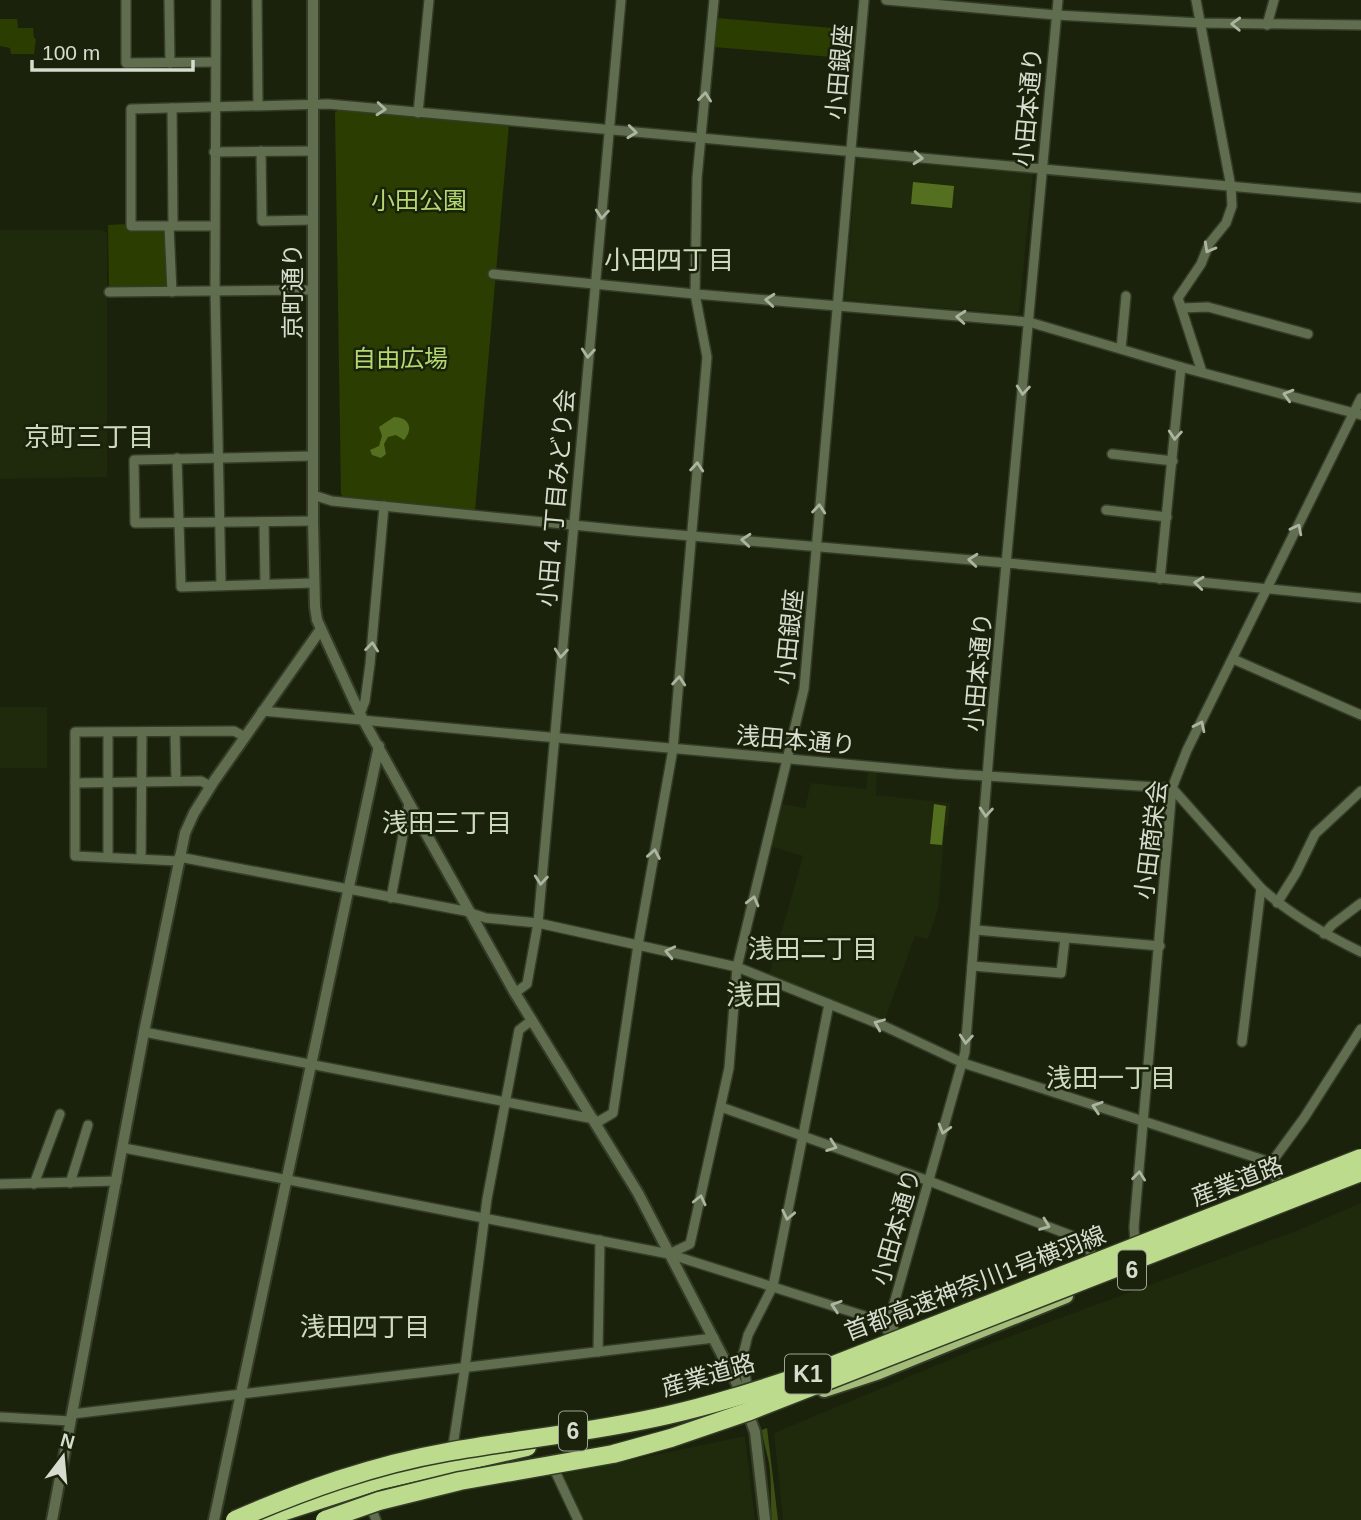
<svg xmlns="http://www.w3.org/2000/svg" width="1361" height="1520" viewBox="0 0 1361 1520" font-family="Arial,'Noto Sans JP',sans-serif">
	<style>
		.built { fill: #1f290c }
		.green { fill: #2b3d00 }
		.forest { fill: #3d5014 }
		.water { fill: #556f20 }
		.lines { fill: none; stroke-linecap: round; stroke-linejoin: round }
		.minor-casing { stroke: #343c27; stroke-width: 12 }
		.tertiary-casing { stroke: #343c27; stroke-width: 14 }
		.primary-casing { stroke: #343c27; stroke-width: 18 }
		.motorway-casing { stroke: #343c27; stroke-width: 21 }
		.minor { stroke: #606d4e; stroke-width: 9 }
		.tertiary { stroke: #606d4e; stroke-width: 10 }
		.primary { stroke: #a3bc7a; stroke-width: 14 }
		.motorway { stroke: #bddb8c; stroke-width: 18 }
		.motorway-bridge-casing { stroke: #343c27; stroke-width: 21; stroke-linecap: butt }
		.motorway-bridge { stroke: #bddb8c; stroke-width: 18 }
		.oneway { stroke: #adb5a1 }
		.labels { text-anchor: middle; dominant-baseline: central; stroke-width: 5; stroke-linejoin: round; paint-order: stroke }
		.shield { fill: #1a220c; stroke: #9ea494; stroke-width: 2 }
		.shield-label { font-size: 23px; font-weight: bold; fill: #d6dcce }
		.street-label { font-size: 24px; fill: #d6dcce; stroke: #1a220c }
		.park-label { font-size: 24px; fill: #b3d970; stroke: #1a220c }
		.neighbourhood-label { font-size: 26px; fill: #cedabd; stroke: #1a220c }
		.quarter-label { font-size: 28px; fill: #cedabd; stroke: #1a220c }
	</style>
	<rect width="100%" height="100%" fill="#1a220c"/>
	<!-- built -->
	<g class="built">
		<path d="M857,158L1033,174L1019,312L1016,314L845,300Z"/>
		<path d="M0,230H102L107,233V477L0,479Z"/>
		<rect x="0" y="707" width="47" height="61"/>
		<path d="M868,772L877,773L876,795L950,803L948,826H945L938,909L928,939L915,936L884,1022L769,976L803,856L772,847L782,804L805,808L811,783L866,789Z"/>
		<path d="M1361,1203V1520H783L774,1433L973,1350L1296,1231Z"/>
		<path d="M745,1436L755,1520H581L560,1475Z"/>
	</g>
	<!-- green -->
	<g class="green">
		<path d="M716,18L856,30L854,59L714,47Z"/>
		<path d="M0,19H17L18,28H33L34,38L36,39L34,54H11L10,48L0,46Z"/>
		<path d="M339,109L509,124L475,511L344,498L341,494L335,113Z"/>
		<path d="M128,224L129,230L166,229L168,286H109L108,225Z"/>
	</g>
	<!-- forest -->
	<path class="forest" d="M767,1428L778,1520H772C770,1501 772,1483 769,1463C767,1452 763,1442 762,1430Z"/>
	<!-- water -->
	<g class="water">
		<path d="M913,182L954,186L952,208L911,204Z"/>
		<path d="M394,417C409,417 414,429 404,440L396,435L388,437L384,444L386,454L381,458L372,455L370,450L379,446L382,436L379,427Z"/>
		<path d="M934,804L946,806L942,845L930,844Z"/>
	</g>
	<g class="lines">
		<!-- minor casing -->
		<g class="minor-casing">
			<g id="minor">
				<path d="M126,0V63L215,62"/>
				<path d="M169,0L170,63"/>
				<path d="M216,0L215,291L221,585"/>
				<path d="M257,0L258,105"/>
				<path d="M886,0L1056,15L1201,23L1361,25"/>
				<path d="M1196,0L1231,187L1232,206L1226,223L1209,244L1201,264L1178,298L1202,372"/>
				<path d="M1267,25L1274,0"/>
				<path d="M172,108L173,226"/>
				<path d="M418,113L429,0"/>
				<path d="M261,151L262,221L313,220"/>
				<path d="M214,152L313,151"/>
				<path d="M169,226L172,292"/>
				<path d="M215,226H131V109L328,104L1361,198"/>
				<path d="M493,274L695,294L1029,322L1181,367L1361,415"/>
				<path d="M109,292L313,290"/>
				<path d="M1182,308L1208,307L1308,334"/>
				<path d="M1121,349L1126,296"/>
				<path d="M1112,454L1173,461"/>
				<path d="M177,458L181,587L314,583"/>
				<path d="M313,495L332,501L633,531L1007,563L1361,598"/>
				<path d="M1106,510L1167,517"/>
				<path d="M313,521L135,523L134,460L313,456"/>
				<path d="M264,522L265,584"/>
				<path d="M1160,579L1181,367"/>
				<path d="M1233,659L1361,715"/>
				<path d="M262,711L955,774L1172,788L1261,888C1291,915 1324,934 1361,952"/>
				<path d="M360,714L365,701L370,664L384,506"/>
				<path d="M175,732L176,781"/>
				<path d="M75,783L201,781L210,786"/>
				<path d="M108,856V733"/>
				<path d="M179,857L465,911L486,918L538,923L737,967L884,1026L963,1063L1270,1162L1280,1190"/>
				<path d="M141,858L142,732"/>
				<path d="M178,861L75,856V732L234,731L245,737"/>
				<path d="M391,898L409,803"/>
				<path d="M1277,903L1296,873L1315,834L1361,791"/>
				<path d="M976,930L1160,946"/>
				<path d="M1324,934L1332,925L1361,903"/>
				<path d="M972,966L1061,973L1065,938"/>
				<path d="M515,993L527,984L538,923L621,0"/>
				<path d="M144,1032L594,1119"/>
				<path d="M1242,1042L1261,888"/>
				<path d="M721,1107L929,1181L1083,1240L1095,1260"/>
				<path d="M596,1123L613,1113L638,945L673,749L707,357L695,294L697,178L714,0"/>
				<path d="M124,1148L669,1254L868,1317L878,1321L895,1338"/>
				<path d="M1271,1163L1304,1118L1361,1029"/>
				<path d="M70,1183L88,1125"/>
				<path d="M0,1184L117,1181"/>
				<path d="M34,1184L60,1114"/>
				<path d="M1135,1244L1134,1227L1172,788L1187,750L1361,398"/>
				<path d="M669,1254L690,1244L729,1068L737,967L804,689L864,0"/>
				<path d="M896,1341L891,1316L893,1307L965,1052L991,727L1058,0"/>
				<path d="M598,1352L600,1240"/>
				<path d="M747,1388L743,1355L748,1335L773,1286L829,1004"/>
				<path d="M72,1414L714,1338"/>
				<path d="M0,1417L70,1421"/>
				<path d="M452,1452L465,1367L487,1199L519,1030L532,1020"/>
				<path d="M555,1471L578,1520"/>
				<path d="M371,1507L376,1520"/>
			</g>
		</g>
		<!-- tertiary casing -->
		<g class="tertiary-casing">
			<g id="tertiary">
				<path d="M313,0V521L315,607L317,620L360,714L409,803L515,993L638,1193L738,1386L755,1432L765,1520"/>
				<path d="M52,1520L144,1032L185,833L194,813L214,781L321,629"/>
				<path d="M214,1520L379,746"/>
			</g>
		</g>
		<!-- primary casing -->
		<g class="primary-casing">
			<path id="primary" d="M824,1390L879,1372L1066,1296"/>
		</g>
		<!-- motorway casing -->
		<g class="motorway-casing">
			<path id="motorway" d="M257,1520L381,1480L527,1447"/>
		</g>
		<!-- minor -->
		<use href="#minor" class="minor"/>
		<!-- tertiary -->
		<use href="#tertiary" class="tertiary"/>
		<!-- primary -->
		<use href="#primary" class="primary"/>
		<!-- motorway -->
		<use href="#motorway" class="motorway"/>
		<!-- motorway-bridge casing -->
		<g class="motorway-bridge-casing">
			<g id="motorway-bridge">
				<path d="M235,1520C304,1490 373,1465 447,1452C520,1439 595,1432 668,1415C722,1403 773,1385 826,1368L1361,1158"/>
				<path d="M325,1520L379,1501L460,1481L613,1454L671,1438L747,1412L1361,1172"/>
			</g>
		</g>
		<!-- motorway-bridge -->
		<use href="#motorway-bridge" class="motorway-bridge"/>
	</g>
	<!-- one-way arrows -->
	<defs><path id="oneway-chevron" d="M-2-3.5L2.5 0L-2 3.5" fill="none" stroke-width="1.6" stroke-linecap="round" stroke-linejoin="round" transform="scale(1.75)"/></defs>
	<g class="oneway">
		<use href="#oneway-chevron" transform="translate(1236 24) rotate(-178)"/>
		<use href="#oneway-chevron" transform="translate(705 97) rotate(-84)"/>
		<use href="#oneway-chevron" transform="translate(381 109) rotate(5)"/>
		<use href="#oneway-chevron" transform="translate(632 132) rotate(6)"/>
		<use href="#oneway-chevron" transform="translate(918 158) rotate(5)"/>
		<use href="#oneway-chevron" transform="translate(602 214) rotate(95)"/>
		<use href="#oneway-chevron" transform="translate(1209 248) rotate(119)"/>
		<use href="#oneway-chevron" transform="translate(770 300) rotate(-175)"/>
		<use href="#oneway-chevron" transform="translate(961 317) rotate(-175)"/>
		<use href="#oneway-chevron" transform="translate(588 353) rotate(95)"/>
		<use href="#oneway-chevron" transform="translate(1023 390) rotate(95)"/>
		<use href="#oneway-chevron" transform="translate(1288 395) rotate(-164)"/>
		<use href="#oneway-chevron" transform="translate(1175 435) rotate(95)"/>
		<use href="#oneway-chevron" transform="translate(697 467) rotate(-85)"/>
		<use href="#oneway-chevron" transform="translate(819 509) rotate(-85)"/>
		<use href="#oneway-chevron" transform="translate(1297 529) rotate(-63)"/>
		<use href="#oneway-chevron" transform="translate(746 540) rotate(-175)"/>
		<use href="#oneway-chevron" transform="translate(973 560) rotate(-175)"/>
		<use href="#oneway-chevron" transform="translate(1199 583) rotate(-174)"/>
		<use href="#oneway-chevron" transform="translate(372 647) rotate(-84)"/>
		<use href="#oneway-chevron" transform="translate(561 653) rotate(95)"/>
		<use href="#oneway-chevron" transform="translate(679 681) rotate(-85)"/>
		<use href="#oneway-chevron" transform="translate(1200 726) rotate(-64)"/>
		<use href="#oneway-chevron" transform="translate(986 812) rotate(95)"/>
		<use href="#oneway-chevron" transform="translate(654 854) rotate(-80)"/>
		<use href="#oneway-chevron" transform="translate(541 880) rotate(95)"/>
		<use href="#oneway-chevron" transform="translate(753 901) rotate(-76)"/>
		<use href="#oneway-chevron" transform="translate(670 952) rotate(-167)"/>
		<use href="#oneway-chevron" transform="translate(879 1024) rotate(-157)"/>
		<use href="#oneway-chevron" transform="translate(966 1039) rotate(95)"/>
		<use href="#oneway-chevron" transform="translate(1097 1107) rotate(-162)"/>
		<use href="#oneway-chevron" transform="translate(944 1129) rotate(106)"/>
		<use href="#oneway-chevron" transform="translate(832 1146) rotate(20)"/>
		<use href="#oneway-chevron" transform="translate(1139 1176) rotate(-84)"/>
		<use href="#oneway-chevron" transform="translate(700 1200) rotate(-77)"/>
		<use href="#oneway-chevron" transform="translate(788 1215) rotate(102)"/>
		<use href="#oneway-chevron" transform="translate(1045 1225) rotate(21)"/>
		<use href="#oneway-chevron" transform="translate(836 1306) rotate(-162)"/>
	</g>
	<g class="labels">
		<!-- shield labels -->
		<g class="shield">
			<rect x="1118" y="1250.5" width="28" height="39" rx="5"/>
			<rect x="785" y="1354.5" width="46" height="39" rx="5"/>
			<rect x="559" y="1411.5" width="28" height="39" rx="5"/>
		</g>
		<g class="shield-label">
			<text x="1132" y="1270">6</text>
			<text x="808" y="1374">K1</text>
			<text x="573" y="1431">6</text>
		</g>
		<!-- street labels -->
		<g class="street-label">
			<text transform="translate(839 72) rotate(-85)">小田銀座</text>
			<text transform="translate(1028 107) rotate(-85)">小田本通り</text>
			<text transform="translate(292 291) rotate(-90)">京町通り</text>
			<text transform="translate(556 498) rotate(-85)">小田 4 丁目みどり会</text>
			<text transform="translate(789 637) rotate(-84)">小田銀座</text>
			<text transform="translate(978 672) rotate(-85)">小田本通り</text>
			<text transform="translate(796 740) rotate(5)">浅田本通り</text>
			<text transform="translate(1151 840) rotate(-83)">小田商栄会</text>
			<text transform="translate(1237 1181) rotate(-21)">産業道路</text>
			<text transform="translate(896 1227) rotate(-74)">小田本通り</text>
			<text transform="translate(975 1283) rotate(-21)">首都高速神奈川1号横羽線</text>
			<text transform="translate(708 1375) rotate(-16)">産業道路</text>
		</g>
		<!-- park labels -->
		<g class="park-label">
			<text x="419" y="200">小田公園</text>
			<text x="400" y="358">自由広場</text>
		</g>
		<!-- neighbourhood labels -->
		<g class="neighbourhood-label">
			<text x="669" y="260">小田四丁目</text>
			<text x="89" y="437">京町三丁目</text>
			<text x="447" y="823">浅田三丁目</text>
			<text x="813" y="949">浅田二丁目</text>
			<text x="1111" y="1078">浅田一丁目</text>
			<text x="365" y="1327">浅田四丁目</text>
		</g>
		<!-- quarter labels -->
		<g class="quarter-label">
			<text x="754" y="995">浅田</text>
		</g>
	</g>
	<!-- north arrow -->
	<g transform="translate(63 1457) rotate(16)" stroke="#1a220c" stroke-width="5" paint-order="stroke">
	<path d="M0-5L12 26L0 18L-12 26Z" fill="#d6dcce"/>
	<text y="-10" font-size="19" font-weight="bold" text-anchor="middle" fill="#d6dcce">N</text>
	</g>
	<!-- scale -->
	<path d="M32 60v10h161v-10" fill="none" stroke="#d6dcce" stroke-width="3.5"/>
	<text x="42" y="60" font-size="21" fill="#d6dcce" stroke="#1a220c" stroke-width="5" paint-order="stroke">100 m</text>
</svg>
